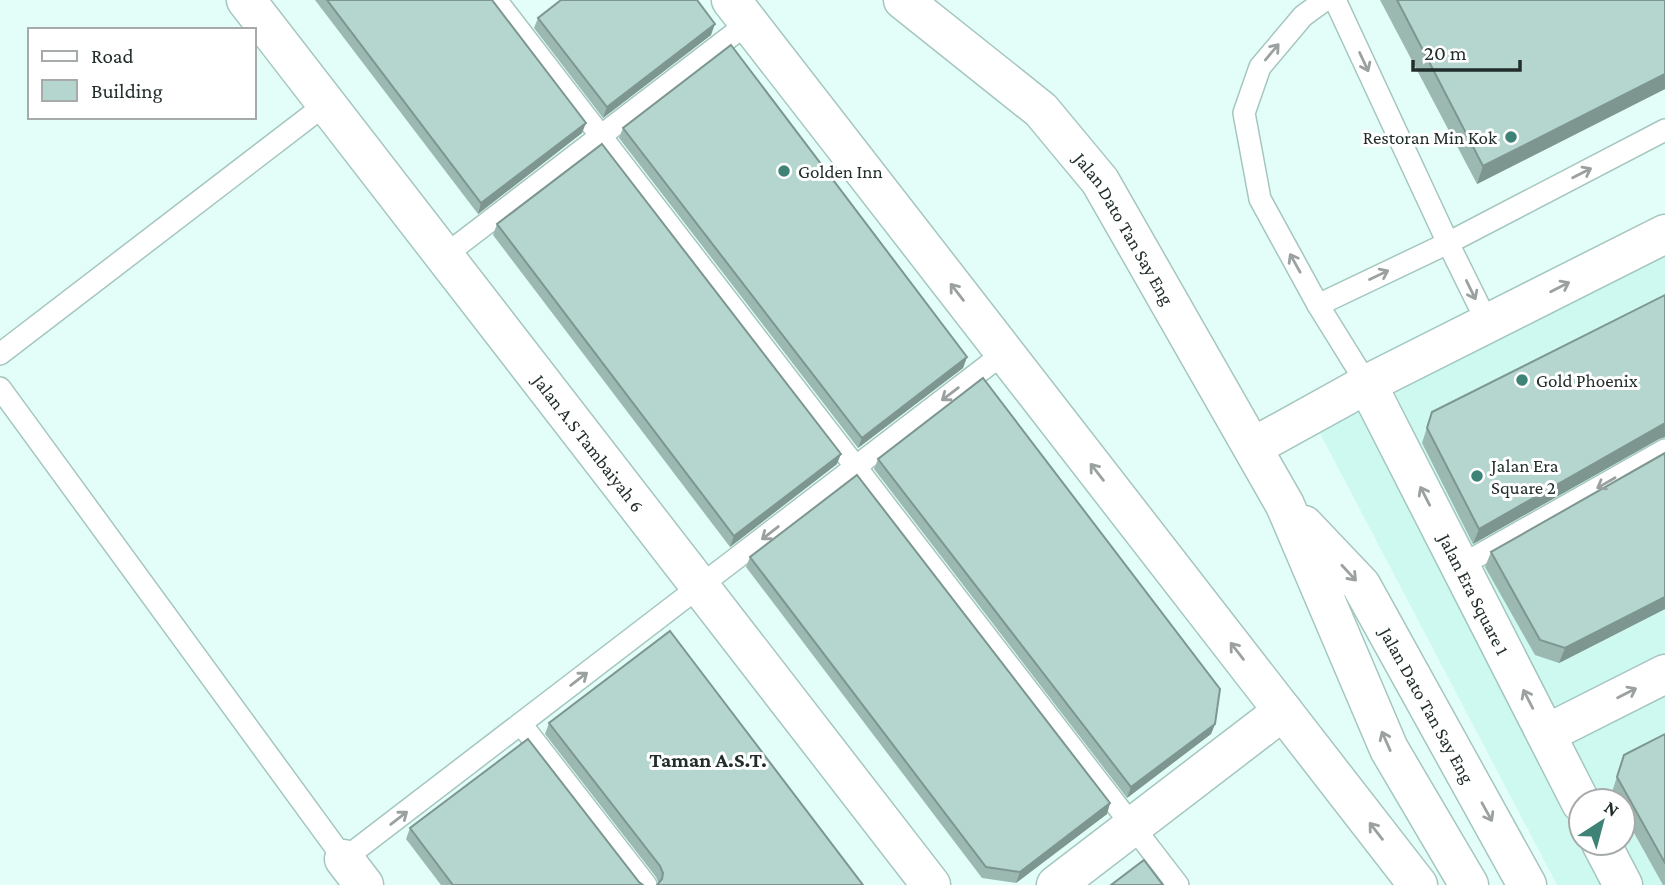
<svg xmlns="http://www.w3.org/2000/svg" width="1665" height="885" viewBox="0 0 1665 885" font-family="'Crimson Pro',serif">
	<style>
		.built { fill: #cef9f0; fill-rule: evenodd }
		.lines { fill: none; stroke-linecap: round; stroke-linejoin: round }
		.lane-casing { stroke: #a5c6bf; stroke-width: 24 }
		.street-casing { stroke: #a5c6bf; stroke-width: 41 }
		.secondary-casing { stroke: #a5c6bf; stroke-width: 41 }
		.lane { stroke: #fff; stroke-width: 21 }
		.street { stroke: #fff; stroke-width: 38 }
		.secondary { stroke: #fff; stroke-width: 38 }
		.wall { fill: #9bb8b1 }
		.shaded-wall { fill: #7e9690 }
		.building { fill: #b4d6ce; stroke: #7e9690; stroke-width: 2 }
		.oneway { stroke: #9ba1a0 }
		.poi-dot { fill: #3f8377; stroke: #fff; stroke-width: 2.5 }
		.labels { text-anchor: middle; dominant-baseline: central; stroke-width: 6; stroke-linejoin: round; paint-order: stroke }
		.poi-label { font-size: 19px; fill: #212e2b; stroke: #fff; text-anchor: start }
		.street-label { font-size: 19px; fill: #212e2b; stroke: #fff }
		.neighbourhood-label { font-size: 21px; font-weight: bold; fill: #212e2b; stroke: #fff }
	</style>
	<rect width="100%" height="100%" fill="#e3fef8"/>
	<!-- built -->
	<path class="built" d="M1665,223V885H1557L1302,399ZM1581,801H1623V843H1581Z"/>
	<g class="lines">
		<!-- lane casing -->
		<g class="lane-casing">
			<g id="lane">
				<path d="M496,0L1178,885"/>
				<path d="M1325,0L1303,16L1260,67L1244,113L1260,199L1318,305L1367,384"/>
				<path d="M1335,0L1448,243L1488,324"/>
				<path d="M444,256L748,23"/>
				<path d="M1318,305L1448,243L1665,130"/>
				<path d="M0,354L326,104"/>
				<path d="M0,388L344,859L1004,353"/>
				<path d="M1460,566L1665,450"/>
				<path d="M521,724L646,885"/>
			</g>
		</g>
		<!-- street casing -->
		<g class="street-casing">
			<g id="street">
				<path id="s1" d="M246,0L931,885"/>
				<path d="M731,0L1418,885"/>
				<path id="s2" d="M1367,384L1581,803"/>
				<path d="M1253,447L1367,384L1665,234"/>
				<path d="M1546,734L1665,674"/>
				<path d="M1601,843L1623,885"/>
				<path d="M344,859L364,885"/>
				<path d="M1056,885L1283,711"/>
			</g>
		</g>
		<!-- secondary casing -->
		<g class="secondary-casing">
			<g id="secondary">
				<path id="s3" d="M903,0L1041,110L1100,181L1285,505L1389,749L1469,885"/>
				<path id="s4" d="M1304,525L1361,585L1527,885"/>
			</g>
		</g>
		<!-- lane -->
		<use href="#lane" class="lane"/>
		<!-- street -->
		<use href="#street" class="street"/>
		<!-- secondary -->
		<use href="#secondary" class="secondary"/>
	</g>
	<!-- wall -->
	<g class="wall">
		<path d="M315,0H492L582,133L478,214Z"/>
		<path d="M1380,0H1665V89L1477,184Z"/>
		<path d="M538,18L711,35L603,118L534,28Z"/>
		<path d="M623,128L967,357L963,368L858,448L619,138Z"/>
		<path d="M497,224L837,464L730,547L493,235Z"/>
		<path d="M1665,295V437L1659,439L1473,544L1422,443L1432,412Z"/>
		<path d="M1665,453V609L1559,663L1535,655L1485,567L1491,552Z"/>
		<path d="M878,459L1215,724L1211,734L1127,798L874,469Z"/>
		<path d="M750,557L1110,803L1107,814L1016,883L982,878L746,567Z"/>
		<path d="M549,723L863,885L659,884L656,877L545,734Z"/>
		<path d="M1665,734V885H1663L1623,813V801H1616L1612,792L1624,755Z"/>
		<path d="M410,828L639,882L643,885H441L406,839Z"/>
	</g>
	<!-- shaded-wall -->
	<g class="shaded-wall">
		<path d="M715,24L711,35L603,118L607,107Z"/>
		<path d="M1665,74V89L1477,184L1483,166Z"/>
		<path d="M586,123L582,133L478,214L481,203Z"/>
		<path d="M967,357L963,368L858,448L862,438Z"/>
		<path d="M1665,423V437L1659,439L1473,544L1479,529Z"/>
		<path d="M841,454L837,464L730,547L734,536Z"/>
		<path d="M1665,597V609L1559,663L1565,648Z"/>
		<path d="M1215,724L1211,734L1127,798L1131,787Z"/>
		<path d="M1110,803L1107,814L1016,883L1020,872Z"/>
	</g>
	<!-- building -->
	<g class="building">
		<path d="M327,0H492L586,123L481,203Z"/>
		<path d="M561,0H697L715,24L607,107L538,18Z"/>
		<path d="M1397,0H1665V74L1483,166Z"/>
		<path d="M731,45L967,357L862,438L623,128Z"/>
		<path d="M602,144L841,454L734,536L497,224Z"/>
		<path d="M1665,295V423L1479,529L1427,428L1432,412Z"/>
		<path d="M983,378L1220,689L1215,724L1131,787L878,459Z"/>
		<path d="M1665,453V597L1565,648L1540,640L1491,552Z"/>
		<path d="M857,475L1110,803L1020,872L986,867L750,557Z"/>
		<path d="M670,631L863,885H657L662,879L663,873L660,866L549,723Z"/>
		<path d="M1665,734V863L1617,777L1624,755Z"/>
		<path d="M528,739L639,882L643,885H453L410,828Z"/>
		<path d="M1144,860L1163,885H1111Z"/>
	</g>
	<!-- one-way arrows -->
	<defs><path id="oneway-shaft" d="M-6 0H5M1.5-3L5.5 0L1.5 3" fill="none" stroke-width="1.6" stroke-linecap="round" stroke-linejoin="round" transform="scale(1.75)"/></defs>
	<g class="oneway">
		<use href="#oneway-shaft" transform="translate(1272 52) rotate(-50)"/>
		<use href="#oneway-shaft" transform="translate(1364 62) rotate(65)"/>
		<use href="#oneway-shaft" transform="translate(1582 173) rotate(-27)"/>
		<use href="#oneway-shaft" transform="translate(1295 263) rotate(-119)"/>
		<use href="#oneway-shaft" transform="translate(1379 275) rotate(-25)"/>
		<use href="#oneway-shaft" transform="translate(1560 287) rotate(-27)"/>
		<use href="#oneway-shaft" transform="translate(1471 290) rotate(64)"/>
		<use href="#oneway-shaft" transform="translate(957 292) rotate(-128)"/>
		<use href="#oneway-shaft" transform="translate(950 394) rotate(143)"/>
		<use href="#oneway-shaft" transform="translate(1097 472) rotate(-128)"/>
		<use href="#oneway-shaft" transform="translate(1606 483) rotate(150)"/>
		<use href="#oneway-shaft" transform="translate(1425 496) rotate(-117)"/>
		<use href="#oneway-shaft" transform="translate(770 533) rotate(142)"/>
		<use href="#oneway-shaft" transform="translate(1349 573) rotate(47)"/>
		<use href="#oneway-shaft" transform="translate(1237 651) rotate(-128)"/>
		<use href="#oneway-shaft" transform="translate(579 679) rotate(-38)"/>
		<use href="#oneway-shaft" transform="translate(1627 693) rotate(-27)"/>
		<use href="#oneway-shaft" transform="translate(1528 699) rotate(-117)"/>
		<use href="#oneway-shaft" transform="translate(1386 741) rotate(-114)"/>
		<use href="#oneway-shaft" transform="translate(1487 812) rotate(61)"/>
		<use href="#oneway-shaft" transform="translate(399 818) rotate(-38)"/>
		<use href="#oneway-shaft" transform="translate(1376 831) rotate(-128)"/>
	</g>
	<!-- markers -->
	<g class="poi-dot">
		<circle cx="1511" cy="137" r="7"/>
		<circle cx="784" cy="171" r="7"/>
		<circle cx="1522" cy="380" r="7"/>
		<circle cx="1477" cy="476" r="7"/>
	</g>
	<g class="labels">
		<!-- poi labels -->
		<g class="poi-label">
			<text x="1497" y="137" text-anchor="end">Restoran Min Kok</text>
			<text x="798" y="171">Golden Inn</text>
			<text x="1536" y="380">Gold Phoenix</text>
			<text x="1491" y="465">Jalan Era<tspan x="1491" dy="22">Square 2</tspan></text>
		</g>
		<!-- street labels -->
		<g class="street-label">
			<text stroke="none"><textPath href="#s3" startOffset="322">Jalan Dato Tan Say Eng</textPath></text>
			<text stroke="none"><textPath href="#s1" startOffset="560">Jalan A.S Tambaiyah 6</textPath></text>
			<text stroke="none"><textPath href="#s2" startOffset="236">Jalan Era Square 1</textPath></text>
			<text stroke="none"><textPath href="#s4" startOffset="220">Jalan Dato Tan Say Eng</textPath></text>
		</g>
		<!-- neighbourhood labels -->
		<g class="neighbourhood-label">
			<text x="708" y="760">Taman A.S.T.</text>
		</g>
	</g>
	<!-- legend -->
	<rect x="28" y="28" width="228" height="91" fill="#ffffff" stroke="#a6abaa" stroke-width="2"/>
	<rect x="42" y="51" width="35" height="10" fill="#ffffff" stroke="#a6abaa" stroke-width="2"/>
	<text x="91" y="63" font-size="21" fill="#212e2b">Road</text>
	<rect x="42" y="80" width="35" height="21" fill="#b4d6ce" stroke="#a6abaa" stroke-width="2"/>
	<text x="91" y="98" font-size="21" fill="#212e2b">Building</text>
	<!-- north arrow -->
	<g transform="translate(1602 822) rotate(36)"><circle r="33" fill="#ffffff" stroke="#a6abaa" stroke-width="2"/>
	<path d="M0-5L12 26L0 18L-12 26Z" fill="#3f8377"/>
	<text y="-10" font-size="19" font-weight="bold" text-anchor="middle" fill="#212e2b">N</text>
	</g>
	<!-- scale -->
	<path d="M1413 60v10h107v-10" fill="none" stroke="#212e2b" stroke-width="3.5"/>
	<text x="1424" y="60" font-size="21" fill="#212e2b" stroke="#ffffff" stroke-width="5" paint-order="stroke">20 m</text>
</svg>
